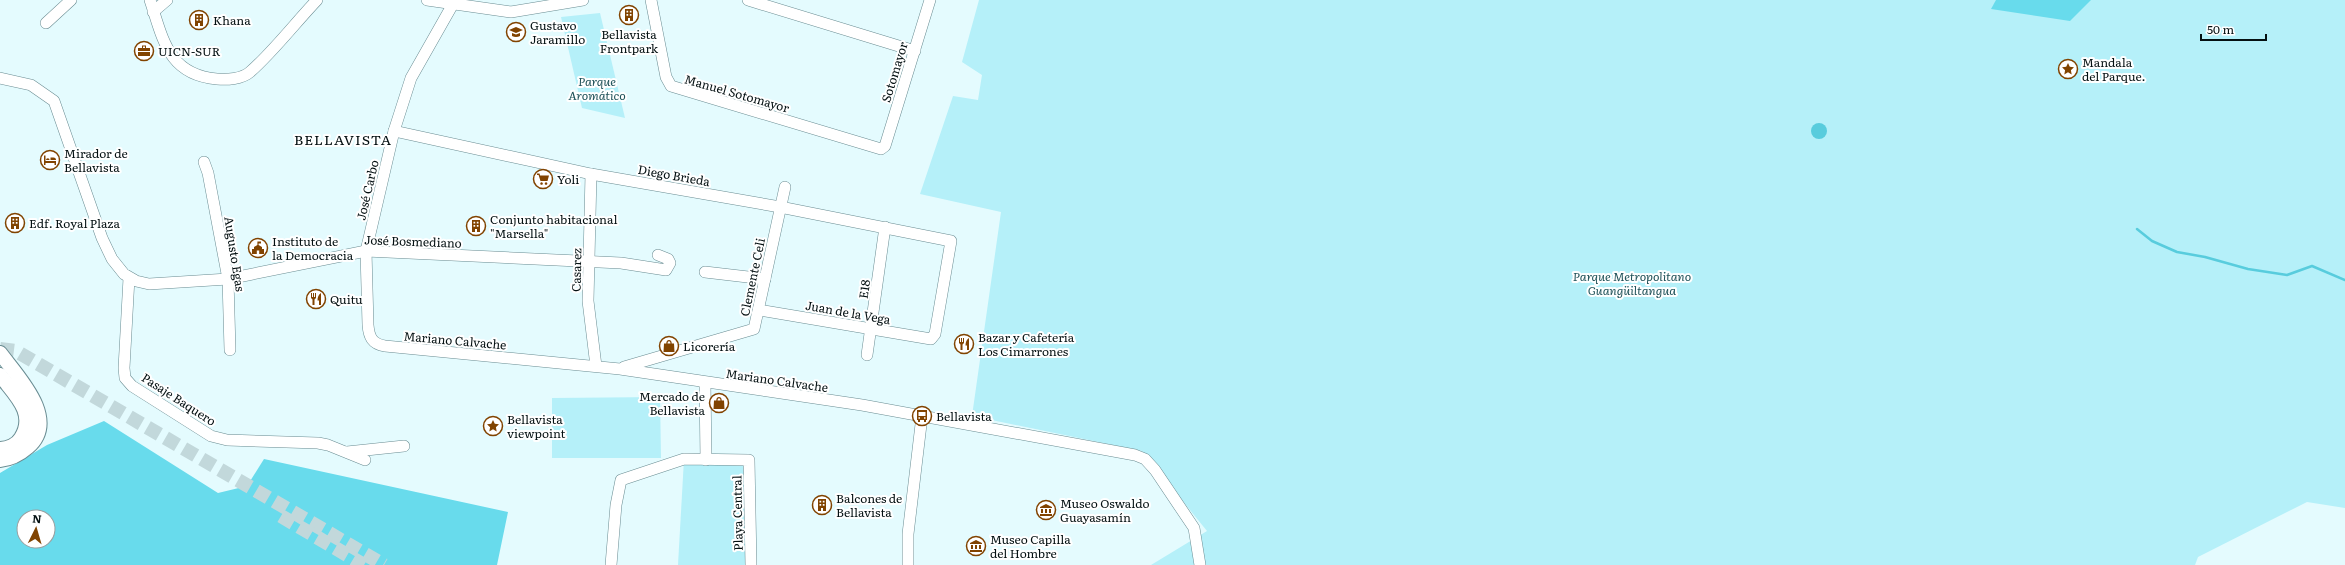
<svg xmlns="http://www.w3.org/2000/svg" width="2345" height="565" viewBox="0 0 2345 565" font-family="Literata,serif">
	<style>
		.green { fill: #b5f0f9 }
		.forest { fill: #68dbec; fill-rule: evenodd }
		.water { fill: #58ccdd }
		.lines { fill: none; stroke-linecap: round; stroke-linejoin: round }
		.stream { stroke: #58ccdd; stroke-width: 2.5 }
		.major-tunnel { stroke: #c2d8db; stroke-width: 14; stroke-dasharray: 14 7; stroke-linecap: butt }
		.minor-casing { stroke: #698c92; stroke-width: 12 }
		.major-casing { stroke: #698c92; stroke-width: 16 }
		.minor { stroke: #fff; stroke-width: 11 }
		.major { stroke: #fff; stroke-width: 14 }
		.labels { text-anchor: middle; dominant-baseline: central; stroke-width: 4; stroke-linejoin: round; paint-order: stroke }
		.poi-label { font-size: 12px; fill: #041012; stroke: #fff; text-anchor: start }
		.street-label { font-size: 12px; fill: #041012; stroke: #fff }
		.park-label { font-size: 12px; font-style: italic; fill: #1e5158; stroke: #fff }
		.quarter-label { font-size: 14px; letter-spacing: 1px; fill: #041012; stroke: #fff }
	</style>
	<rect width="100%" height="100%" fill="#e4fbfe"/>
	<!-- green -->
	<g class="green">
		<path d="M979,0H2345V508L2307,502L2198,557L2195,565H1151L1207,531L1142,451L972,416L1001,212L920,194L953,96L978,100L982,75L962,62Z"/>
		<path d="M600,13L625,118L582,108L561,17Z"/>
		<path d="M660,397L661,458H552V398Z"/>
		<path d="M684,459L750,462L749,565H678Z"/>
	</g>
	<!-- forest -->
	<g class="forest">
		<path d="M1996,0H2091L2070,21L1991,9Z"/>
		<path d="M104,421L218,493L247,486L264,459L508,512L497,565H0V473L47,445ZM24,517H48V541H24Z"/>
	</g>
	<!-- water -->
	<circle class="water" cx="1819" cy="131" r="8"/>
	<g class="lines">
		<!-- stream -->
		<path class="stream" d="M2137,229L2152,241L2177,252L2205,257L2248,269L2287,275L2312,266L2345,280"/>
		<!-- major-tunnel -->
		<g class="major-tunnel">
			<path d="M0,349L16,351L384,565"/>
			<path d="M281,516L364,565"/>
		</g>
		<!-- minor casing -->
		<g class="minor-casing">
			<g id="minor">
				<path d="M150,0C163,39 168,75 217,79C227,80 242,79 250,72C272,53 296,22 317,0"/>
				<path d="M427,0L511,12L583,0"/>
				<path d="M651,0L666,77L671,86L881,149L885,146L930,0"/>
				<path d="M748,0L915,51"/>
				<path d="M453,4L411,78L394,131L366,251L368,325C369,337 372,344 385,346L620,369L862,405L1135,455L1145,459L1155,470L1194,528L1200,565"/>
				<path d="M153,12L167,0"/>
				<path d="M46,23L71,0"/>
				<path d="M0,78L31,85L54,101L102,238L112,259L124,274L136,281L149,284L228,279L366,251L621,263L666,270L670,263L668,259L658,255"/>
				<path d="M394,131L591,174L780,207L951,241L935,334L931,339L759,310"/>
				<path d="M204,162L208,173L228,279L230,350"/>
				<path d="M591,174L588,301L596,366"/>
				<path d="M705,272L765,279"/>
				<path d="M129,278L124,368L125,378L132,386L211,436L227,440L318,443L328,445L365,460"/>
				<path d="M867,355L885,227"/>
				<path d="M624,367L754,329L785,187"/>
				<path d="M705,383L706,460"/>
				<path d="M347,452L404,446"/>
				<path d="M611,565L616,505L621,480L684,459L749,460L751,565"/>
				<path d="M908,565V534L922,416"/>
			</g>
		</g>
		<!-- major casing -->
		<g class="major-casing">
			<g id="major">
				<path d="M0,353C17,376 60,419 28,447C20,454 11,459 0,460"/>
				<path d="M0,375C14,394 37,413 21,438C17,445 8,449 0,449"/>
			</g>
		</g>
		<!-- minor -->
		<use href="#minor" class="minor"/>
		<!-- major -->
		<use href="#major" class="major"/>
	</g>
	<!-- icons -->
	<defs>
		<g id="building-ring" transform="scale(1)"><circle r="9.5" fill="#fff" stroke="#814300" stroke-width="1.5"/><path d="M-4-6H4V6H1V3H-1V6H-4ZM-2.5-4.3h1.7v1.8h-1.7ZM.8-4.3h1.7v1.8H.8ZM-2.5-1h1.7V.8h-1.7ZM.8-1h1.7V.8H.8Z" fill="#814300"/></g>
		<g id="school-ring" transform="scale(1)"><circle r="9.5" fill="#fff" stroke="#814300" stroke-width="1.5"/><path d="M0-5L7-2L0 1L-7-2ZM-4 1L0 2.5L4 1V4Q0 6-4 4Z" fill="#814300"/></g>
		<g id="office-ring" transform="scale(1)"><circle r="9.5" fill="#fff" stroke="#814300" stroke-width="1.5"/><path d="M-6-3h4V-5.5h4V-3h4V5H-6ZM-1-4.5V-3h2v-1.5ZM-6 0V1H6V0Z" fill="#814300"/></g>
		<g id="sight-ring" transform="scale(1)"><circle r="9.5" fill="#fff" stroke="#814300" stroke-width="1.5"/><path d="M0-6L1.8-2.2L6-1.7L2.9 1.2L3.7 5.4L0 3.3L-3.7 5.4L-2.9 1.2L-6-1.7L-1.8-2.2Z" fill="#814300"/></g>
		<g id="hotel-ring" transform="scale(1)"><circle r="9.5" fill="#fff" stroke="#814300" stroke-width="1.5"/><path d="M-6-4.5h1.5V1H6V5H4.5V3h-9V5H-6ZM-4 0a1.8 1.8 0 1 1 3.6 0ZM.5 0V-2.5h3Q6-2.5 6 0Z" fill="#814300"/></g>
		<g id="supermarket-ring" transform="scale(1)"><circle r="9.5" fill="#fff" stroke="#814300" stroke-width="1.5"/><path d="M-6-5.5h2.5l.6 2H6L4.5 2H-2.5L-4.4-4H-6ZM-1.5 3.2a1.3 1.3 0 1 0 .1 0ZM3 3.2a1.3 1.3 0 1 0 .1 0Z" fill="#814300"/></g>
		<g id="civic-ring" transform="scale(1)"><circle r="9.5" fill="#fff" stroke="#814300" stroke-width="1.5"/><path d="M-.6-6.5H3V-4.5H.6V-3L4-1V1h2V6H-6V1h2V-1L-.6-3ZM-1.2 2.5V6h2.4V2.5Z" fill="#814300"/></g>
		<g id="restaurant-ring" transform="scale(1)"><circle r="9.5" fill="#fff" stroke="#814300" stroke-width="1.5"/><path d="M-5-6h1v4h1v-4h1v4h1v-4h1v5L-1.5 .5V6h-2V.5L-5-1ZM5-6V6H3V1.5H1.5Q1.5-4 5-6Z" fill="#814300"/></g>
		<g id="shop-ring" transform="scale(1)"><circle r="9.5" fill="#fff" stroke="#814300" stroke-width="1.5"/><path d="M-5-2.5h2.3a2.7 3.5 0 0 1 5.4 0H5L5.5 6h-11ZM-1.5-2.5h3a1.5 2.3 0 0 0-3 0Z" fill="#814300"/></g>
		<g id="bus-ring" transform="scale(1)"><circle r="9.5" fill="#fff" stroke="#814300" stroke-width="1.5"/><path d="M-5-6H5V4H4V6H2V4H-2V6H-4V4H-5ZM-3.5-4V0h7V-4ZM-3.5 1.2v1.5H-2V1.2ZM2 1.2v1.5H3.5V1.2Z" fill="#814300"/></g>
		<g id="museum-ring" transform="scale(1)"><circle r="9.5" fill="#fff" stroke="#814300" stroke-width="1.5"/><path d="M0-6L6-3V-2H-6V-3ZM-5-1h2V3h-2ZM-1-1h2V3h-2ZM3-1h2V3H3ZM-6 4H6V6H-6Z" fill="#814300"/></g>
	</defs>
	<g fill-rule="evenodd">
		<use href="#building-ring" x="629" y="15"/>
		<use href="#building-ring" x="199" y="20"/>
		<use href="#school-ring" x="516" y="32"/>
		<use href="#office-ring" x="144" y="51"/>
		<use href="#sight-ring" x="2068" y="69"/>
		<use href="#hotel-ring" x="50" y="160"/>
		<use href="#supermarket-ring" x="543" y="179"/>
		<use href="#building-ring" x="15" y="223"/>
		<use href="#building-ring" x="476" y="226"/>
		<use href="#civic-ring" x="258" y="248"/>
		<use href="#restaurant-ring" x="316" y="299"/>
		<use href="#restaurant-ring" x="964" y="344"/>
		<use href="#shop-ring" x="669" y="346"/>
		<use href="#shop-ring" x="719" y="403"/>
		<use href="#bus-ring" x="922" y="416"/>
		<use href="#sight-ring" x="493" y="426"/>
		<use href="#building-ring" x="822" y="505"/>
		<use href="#museum-ring" x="1046" y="510"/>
		<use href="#museum-ring" x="976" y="546"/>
	</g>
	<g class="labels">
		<!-- poi labels -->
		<g class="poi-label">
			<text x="213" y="20">Khana</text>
			<text x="530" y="25">Gustavo<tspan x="530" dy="14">Jaramillo</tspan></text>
			<text x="629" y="34" text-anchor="middle">Bellavista<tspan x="629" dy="14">Frontpark</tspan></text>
			<text x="158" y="51">UICN-SUR</text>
			<text x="2082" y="62">Mandala<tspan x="2082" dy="14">del Parque.</tspan></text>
			<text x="64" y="153">Mirador de<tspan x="64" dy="14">Bellavista</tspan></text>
			<text x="557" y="179">Yoli</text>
			<text x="490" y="219">Conjunto habitacional<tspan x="490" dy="14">"Marsella"</tspan></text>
			<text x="29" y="223">Edf. Royal Plaza</text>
			<text x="272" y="241">Instituto de<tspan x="272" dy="14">la Democracia</tspan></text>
			<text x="330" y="299">Quitu</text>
			<text x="978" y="337">Bazar y Cafetería<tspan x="978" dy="14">Los Cimarrones</tspan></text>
			<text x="683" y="346">Licorería</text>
			<text x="705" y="396" text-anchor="end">Mercado de<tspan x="705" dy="14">Bellavista</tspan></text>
			<text x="936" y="416">Bellavista</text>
			<text x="507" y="419">Bellavista<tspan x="507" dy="14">viewpoint</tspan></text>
			<text x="836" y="498">Balcones de<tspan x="836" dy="14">Bellavista</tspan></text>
			<text x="1060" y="503">Museo Oswaldo<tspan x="1060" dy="14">Guayasamín</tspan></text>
			<text x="990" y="539">Museo Capilla<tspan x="990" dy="14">del Hombre</tspan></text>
		</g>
		<!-- street labels -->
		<g class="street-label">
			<text transform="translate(894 72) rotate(-73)">Sotomayor</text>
			<text transform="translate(737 93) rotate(16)">Manuel Sotomayor</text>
			<text transform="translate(674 175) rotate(10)">Diego Brieda</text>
			<text transform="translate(367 190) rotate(-77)">José Carbo</text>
			<text transform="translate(413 241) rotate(2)">José Bosmediano</text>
			<text transform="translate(235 254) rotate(81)">Augusto Egas</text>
			<text transform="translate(576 270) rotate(-89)">Casarez</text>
			<text transform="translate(752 277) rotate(-78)">Clemente Celi</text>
			<text transform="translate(864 289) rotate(-82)">E18</text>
			<text transform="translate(848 312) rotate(10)">Juan de la Vega</text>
			<text transform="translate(455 340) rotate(5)">Mariano Calvache</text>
			<text transform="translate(777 380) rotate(8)">Mariano Calvache</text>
			<text transform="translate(179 399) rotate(33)">Pasaje Baquero</text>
			<text transform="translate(737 513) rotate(-91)">Playa Central</text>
		</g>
		<!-- park labels -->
		<g class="park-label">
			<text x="597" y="81">Parque<tspan x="597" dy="14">Aromático</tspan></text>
			<text x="1632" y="276">Parque Metropolitano<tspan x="1632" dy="14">Guangüiltangua</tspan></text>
		</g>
		<!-- quarter labels -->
		<g class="quarter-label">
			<text x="343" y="139">BELLAVISTA</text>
		</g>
	</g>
	<!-- north arrow -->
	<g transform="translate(36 529) rotate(5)"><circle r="19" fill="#ffffff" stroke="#9b9fa0"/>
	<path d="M0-3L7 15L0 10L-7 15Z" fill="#814300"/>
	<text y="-6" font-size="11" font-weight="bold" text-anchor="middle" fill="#041012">N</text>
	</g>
	<!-- scale -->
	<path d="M2201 34v6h65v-6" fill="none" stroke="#041012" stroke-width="2"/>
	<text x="2207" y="34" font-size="12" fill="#041012" stroke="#ffffff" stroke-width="3" paint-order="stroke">50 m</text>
</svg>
